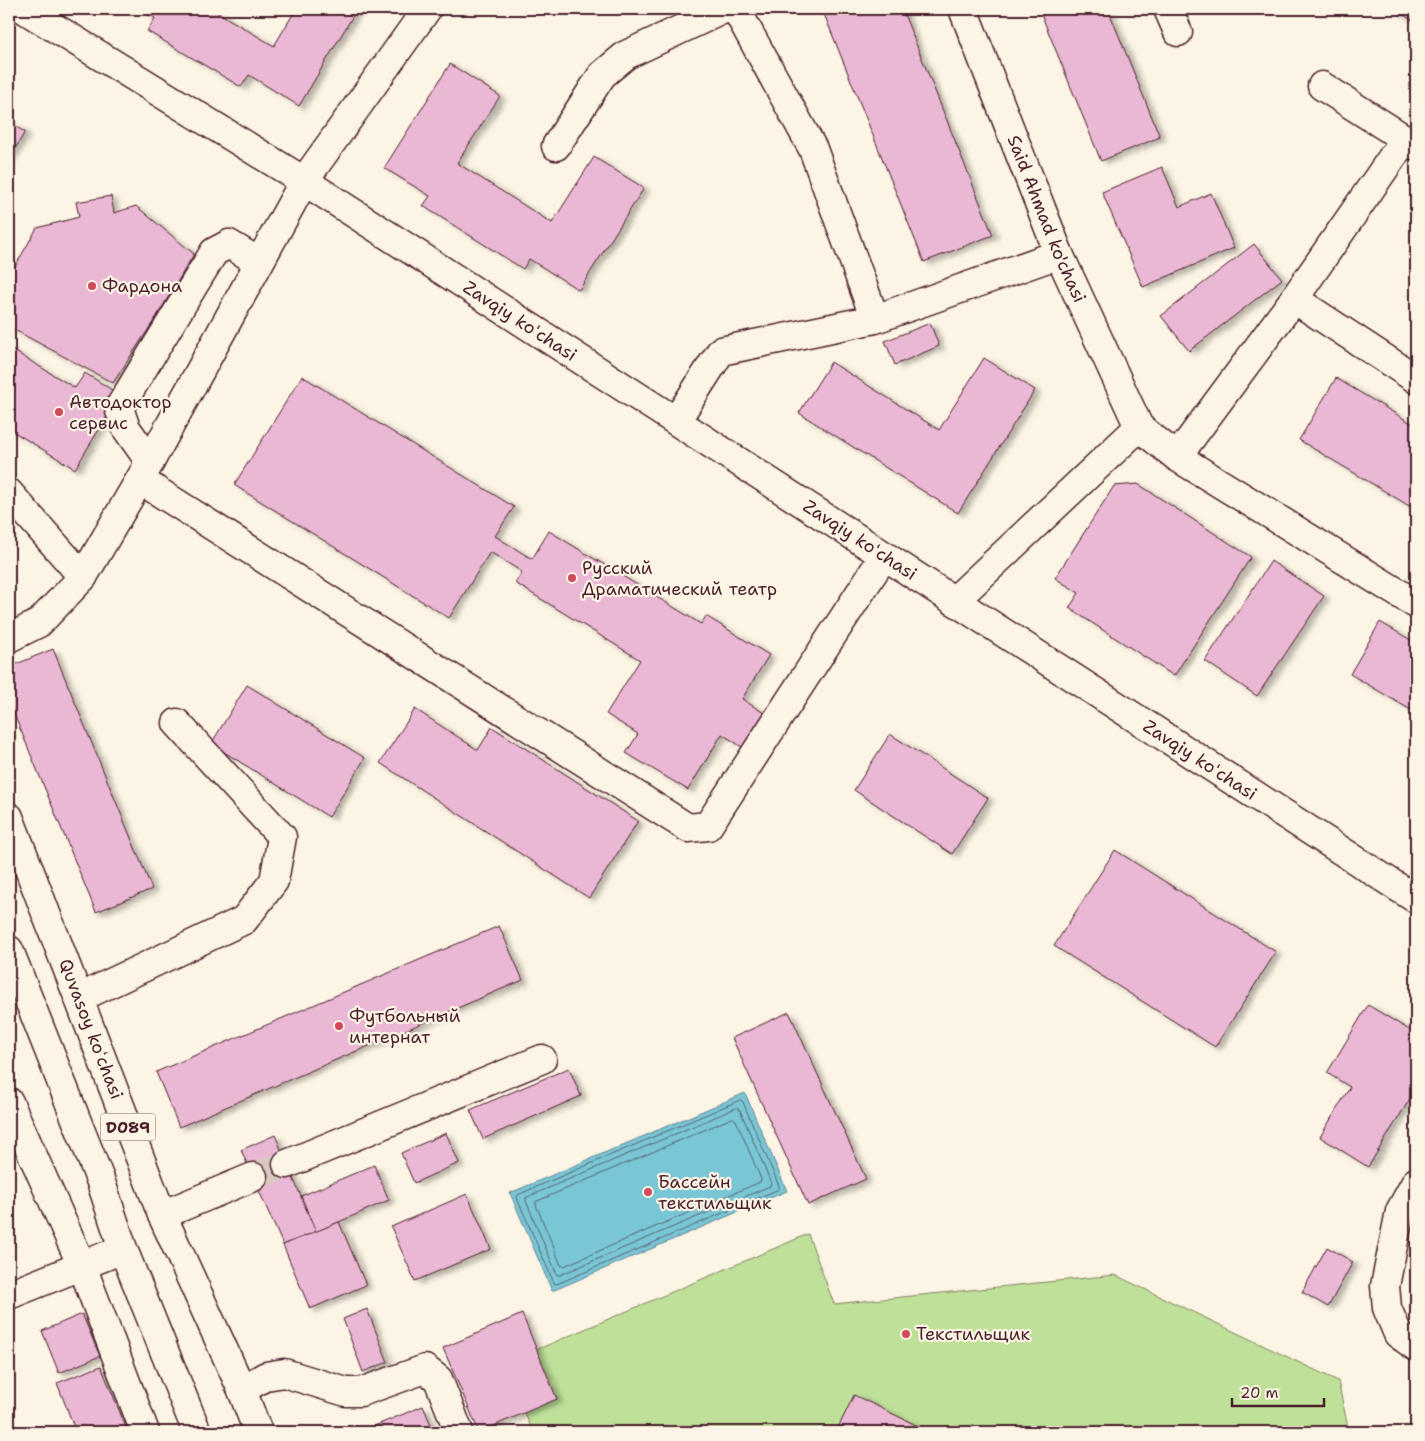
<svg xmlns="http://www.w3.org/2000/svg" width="1425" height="1441" viewBox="0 0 1425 1441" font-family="'Shantell Sans',sans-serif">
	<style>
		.green { fill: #bee099; stroke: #848062 }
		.water { fill: #78c6d6; stroke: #668392 }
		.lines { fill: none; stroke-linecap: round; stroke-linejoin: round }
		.shore { stroke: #5c626f; stroke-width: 1 }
		.building { fill: #eab7d4; stroke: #4a1f2b; filter: url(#shadow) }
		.minor-tunnel { stroke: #d8cac0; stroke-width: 28; stroke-dasharray: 28 14; stroke-linecap: butt }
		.minor-casing { stroke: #4a1f2b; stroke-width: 31 }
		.major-casing { stroke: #4a1f2b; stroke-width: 31 }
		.minor { stroke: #fcf5e5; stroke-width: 28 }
		.major { stroke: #fcf5e5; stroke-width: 28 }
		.poi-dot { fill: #d1495b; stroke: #fcf5e5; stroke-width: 2 }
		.labels { text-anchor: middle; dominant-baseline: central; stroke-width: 4.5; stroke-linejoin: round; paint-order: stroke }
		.shield { fill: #fcf5e5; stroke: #7f5f63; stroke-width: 1 }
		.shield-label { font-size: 16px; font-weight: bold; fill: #4a1f2b }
		.street-label { font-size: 18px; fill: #4a1f2b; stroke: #fcf5e5 }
		.poi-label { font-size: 18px; fill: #4a1f2b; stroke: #fcf5e5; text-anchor: start }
	</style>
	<defs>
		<filter id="shadow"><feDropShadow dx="5.5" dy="3" stdDeviation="2.5" flood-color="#0004"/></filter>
	</defs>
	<rect width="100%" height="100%" fill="#fcf5e5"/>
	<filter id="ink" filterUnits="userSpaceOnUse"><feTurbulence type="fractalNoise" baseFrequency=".02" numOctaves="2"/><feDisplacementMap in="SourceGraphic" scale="10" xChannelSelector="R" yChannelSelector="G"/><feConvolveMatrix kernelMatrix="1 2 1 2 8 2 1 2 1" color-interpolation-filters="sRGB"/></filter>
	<g filter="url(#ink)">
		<!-- green -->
		<path class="green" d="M808,1234L834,1304L1115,1275L1338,1381L1349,1432H533L503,1364Z"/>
		<!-- water -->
		<path class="water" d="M745,1093L787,1191L552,1291L510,1193Z"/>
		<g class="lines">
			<!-- shore -->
			<g class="shore">
				<path d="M741,1100L743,1102L779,1186V1189L557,1284L554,1283L517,1198L518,1195Z"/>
				<path d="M737,1108L740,1110L771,1183L770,1186L560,1275H557L526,1201V1198Z"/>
				<path d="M733,1118L736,1120L761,1179L760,1182L564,1266L561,1265L536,1205V1202Z"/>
			</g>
		</g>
		<!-- building -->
		<g class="building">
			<path d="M139,9H212L274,46L296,9H357L299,106L249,75L241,87L147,31L155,18Z"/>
			<path d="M822,9H902L993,235L924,262Z"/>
			<path d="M1039,9H1108L1160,137L1101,161Z"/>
			<path d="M1392,9H1416V22Z"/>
			<path d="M450,64L500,96L457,163L552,223L594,157L644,188L579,290L529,259L523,269L423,206L430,196L384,168Z"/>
			<path d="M9,123L25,132L9,159Z"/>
			<path d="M1162,167L1179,207L1211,193L1234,248L1143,287L1102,192Z"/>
			<path d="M111,196L114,213L136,206L194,254L157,316L113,383L9,327V277L37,228L79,217L76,202Z"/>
			<path d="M1254,244L1282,279L1189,351L1161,316Z"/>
			<path d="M930,323L939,346L895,365L885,341Z"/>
			<path d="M9,348L75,388L85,373L120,395L75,469L9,429Z"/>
			<path d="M984,358L1035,390L958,513L799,413L831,362L939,430Z"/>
			<path d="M302,376L514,507L495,536L532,559L549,531L701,624L706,616L769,655L742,699L764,713L742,747L722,734L688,790L626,753L638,734L606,714L640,660L515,583L522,572L490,552L449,618L234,485Z"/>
			<path d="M1336,378L1416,426V510L1299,440Z"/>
			<path d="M1138,484L1251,557L1174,676L1069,608L1079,593L1055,578L1114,486Z"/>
			<path d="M1271,561L1324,596L1257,696L1205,661Z"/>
			<path d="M1380,622L1416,643V713L1350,674Z"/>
			<path d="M53,649L152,889L96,912L9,702V667Z"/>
			<path d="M247,685L365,758L329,817L211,744Z"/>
			<path d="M415,709L478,750L492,727L638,821L589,898L380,763Z"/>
			<path d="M890,734L988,798L952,854L854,790Z"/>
			<path d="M1115,850L1276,952L1215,1047L1054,946Z"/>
			<path d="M499,926L523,980L179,1127L156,1072Z"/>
			<path d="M1368,1005L1416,1034V1089L1368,1167L1320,1137L1350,1087L1327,1073Z"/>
			<path d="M789,1012L866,1179L808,1205L732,1038Z"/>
			<path d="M569,1068L581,1096L483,1139L470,1110Z"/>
			<path d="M446,1133L459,1163L414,1183L401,1153Z"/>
			<path d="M275,1135L316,1232L283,1245L241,1150Z"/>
			<path d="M374,1165L389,1200L316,1232L301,1196Z"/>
			<path d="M467,1194L491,1249L415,1281L391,1227Z"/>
			<path d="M339,1222L366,1285L310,1309L283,1245Z"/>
			<path d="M1327,1247L1353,1262L1328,1307L1302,1292Z"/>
			<path d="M367,1309L388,1362L363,1372L343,1319Z"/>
			<path d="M82,1314L100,1356L59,1373L42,1331Z"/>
			<path d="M522,1314L557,1399L479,1432L443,1348Z"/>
			<path d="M101,1366L128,1432H76L57,1383Z"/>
			<path d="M854,1395L918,1426L915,1432H836Z"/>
			<path d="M423,1406L434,1432H368L367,1429Z"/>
		</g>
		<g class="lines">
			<!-- minor-tunnel -->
			<path class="minor-tunnel" d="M253,1177L287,1164"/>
			<!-- minor casing -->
			<g class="minor-casing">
				<g id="minor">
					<path d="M24,9L304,181L1416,899"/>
					<path d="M736,9L813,149L875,319"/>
					<path id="s1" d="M963,9L1059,254L1139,427L1177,457L1416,604"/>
					<path d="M1168,9L1178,32"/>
					<path d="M1322,86L1416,146"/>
					<path d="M556,146L602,75L626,55L724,9"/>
					<path d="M1294,299L1416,379"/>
					<path d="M676,421L721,351L875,319L1059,254"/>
					<path d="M1177,457L1294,299L1405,139"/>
					<path d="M150,462L126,428L119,408L214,252L229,244L259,262"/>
					<path d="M140,480L688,828L708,826L884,556"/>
					<path d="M9,493L83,577"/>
					<path d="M954,601L1139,427"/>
					<path d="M9,638L39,623L83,577L150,462L304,181L427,9"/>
					<path d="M79,998L244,920L274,881L282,837L177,723"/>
					<path d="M9,1102L82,1266L145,1432"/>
					<path d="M287,1164L542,1059"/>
					<path d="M1416,1182L1400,1211L1385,1286L1387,1308L1398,1334L1416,1347"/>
					<path d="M162,1215L253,1177"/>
					<path d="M9,1295L123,1249"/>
					<path d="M242,1390L266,1376L284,1373L346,1392H361L425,1369L438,1379L459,1432"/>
				</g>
			</g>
			<!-- major casing -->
			<g class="major-casing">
				<g id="major">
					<path d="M9,817L162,1215L242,1390L258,1432"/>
					<path d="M9,950L101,1182L123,1249L197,1432"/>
				</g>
			</g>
			<!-- minor -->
			<use href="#minor" class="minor"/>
			<!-- major -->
			<use href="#major" class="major"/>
		</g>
	</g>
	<!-- markers -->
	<g class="poi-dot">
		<circle cx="92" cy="286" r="5"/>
		<circle cx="59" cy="412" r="5"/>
		<circle cx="572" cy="578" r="5"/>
		<circle cx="339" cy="1026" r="5"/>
		<circle cx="648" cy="1192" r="5"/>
		<circle cx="906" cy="1334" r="5"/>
	</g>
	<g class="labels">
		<!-- shield labels -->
		<rect class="shield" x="100.5" y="1113.5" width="55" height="27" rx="4"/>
		<g class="shield-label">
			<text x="128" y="1127">D089</text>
		</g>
		<!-- street labels -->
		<g class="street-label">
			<text stroke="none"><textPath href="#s1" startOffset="226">Said Ahmad ko'chasi</textPath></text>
			<text transform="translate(520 321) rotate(33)">Zavqiy koʻchasi</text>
			<text transform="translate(860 540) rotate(33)">Zavqiy koʻchasi</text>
			<text transform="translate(1200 760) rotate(33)">Zavqiy koʻchasi</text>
			<text transform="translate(91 1029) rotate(69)">Quvasoy koʻchasi</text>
		</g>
		<!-- poi labels -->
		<g class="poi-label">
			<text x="102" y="286">Фардона</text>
			<text x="69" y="402">Автодоктор<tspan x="69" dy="21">сервис</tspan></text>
			<text x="582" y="568">Русский<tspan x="582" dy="21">Драматический театр</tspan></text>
			<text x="349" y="1016">Футбольный<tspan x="349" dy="21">интернат</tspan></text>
			<text x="658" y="1182">Бассейн<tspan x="658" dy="21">текстильщик</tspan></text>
			<text x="916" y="1334">Текстильщик</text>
		</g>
	</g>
	<!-- margin -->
	<rect width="1425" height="1441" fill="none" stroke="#fcf5e5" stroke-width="30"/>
	<rect x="15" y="15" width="1395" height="1411" fill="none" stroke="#4a1f2b" stroke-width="2" filter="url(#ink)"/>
	<!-- scale -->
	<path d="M1232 1398v8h92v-8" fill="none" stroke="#4a1f2b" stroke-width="2.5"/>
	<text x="1240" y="1398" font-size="15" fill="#4a1f2b" stroke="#fcf5e5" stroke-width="4" paint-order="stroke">20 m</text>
</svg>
